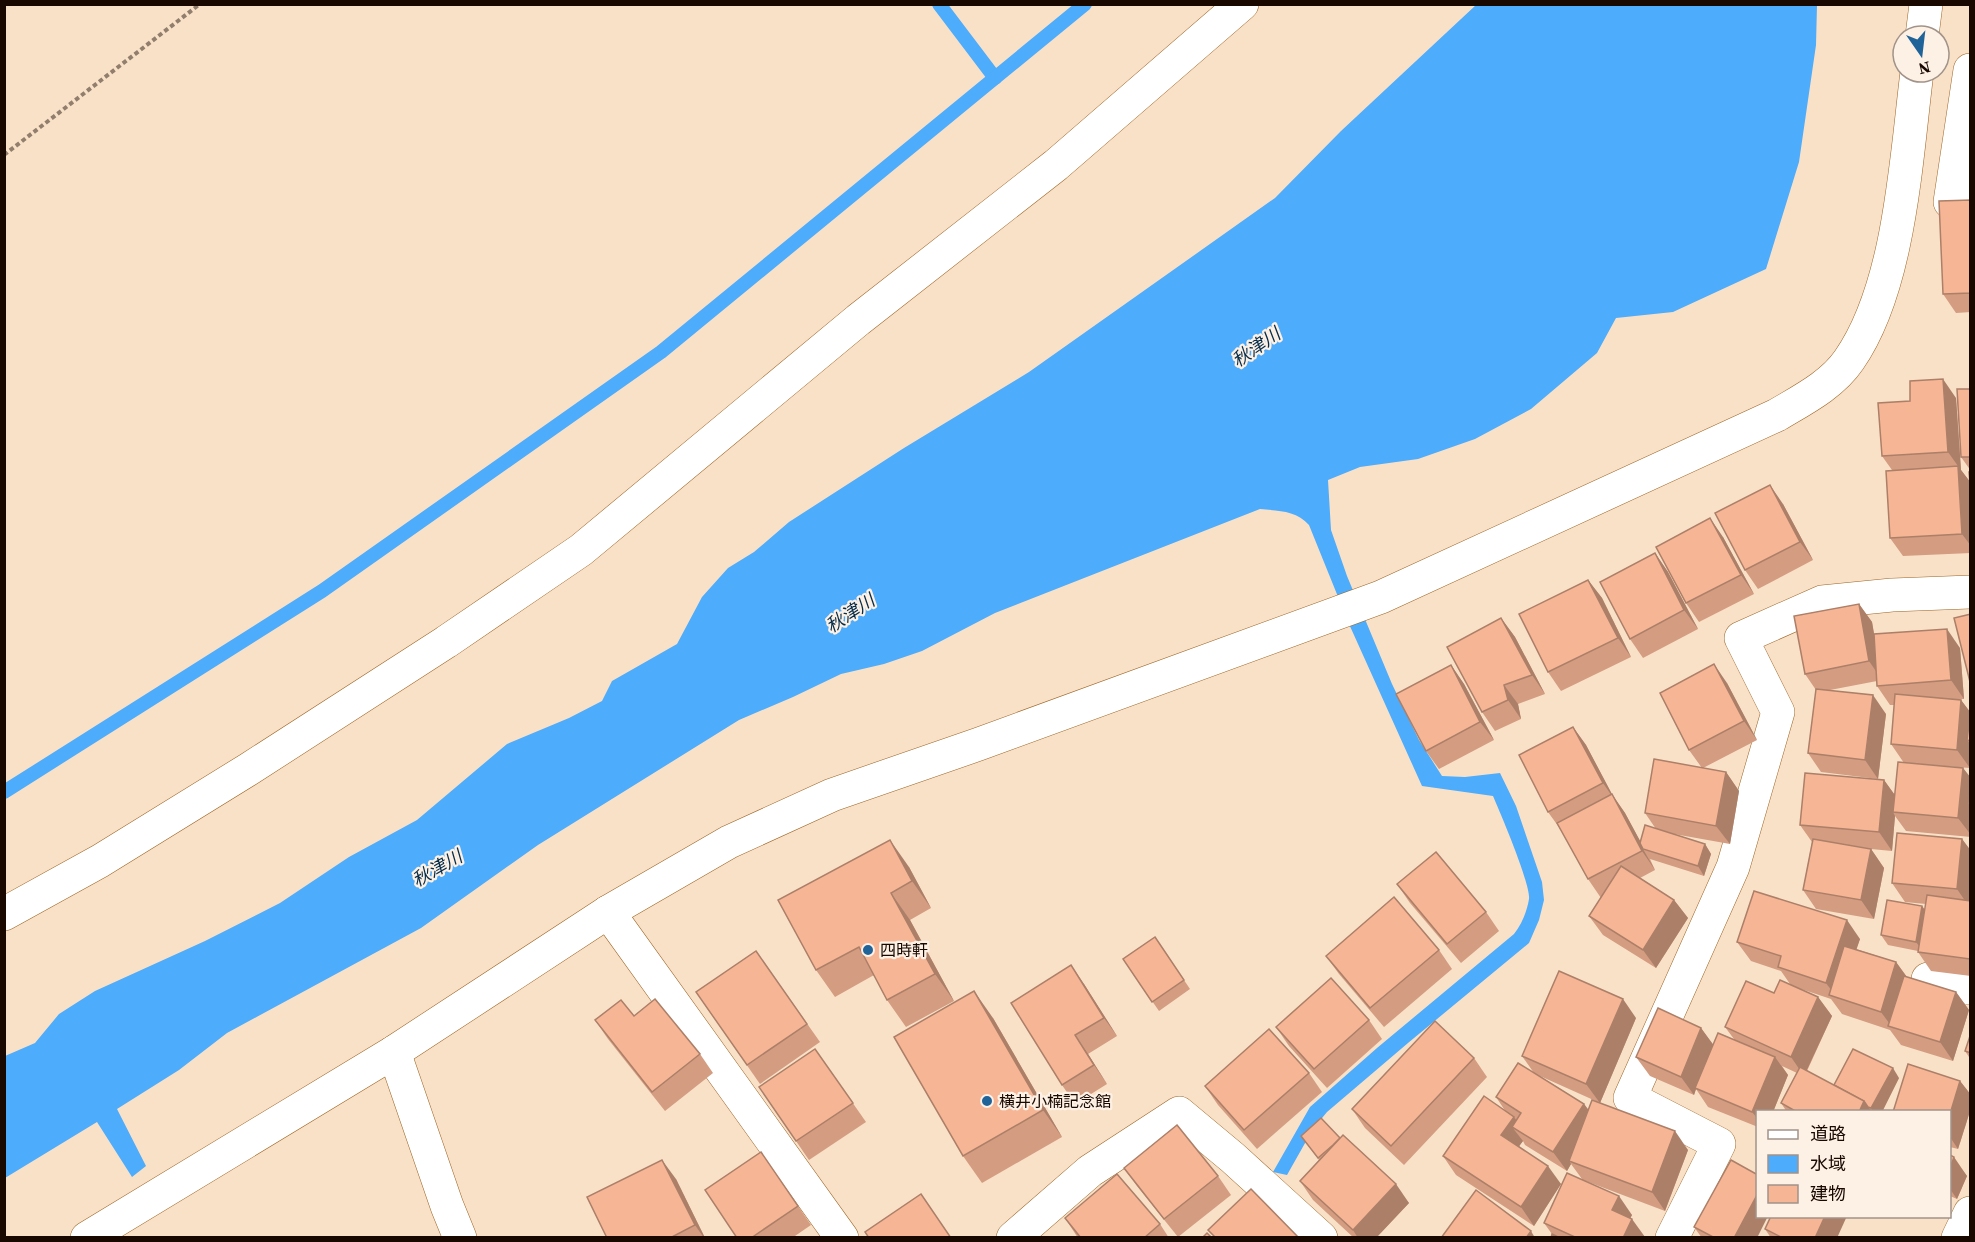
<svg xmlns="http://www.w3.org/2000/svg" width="1975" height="1242" viewBox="0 0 1975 1242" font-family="'Source Serif 4','Noto Sans JP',serif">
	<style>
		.water { fill: #4dacfb }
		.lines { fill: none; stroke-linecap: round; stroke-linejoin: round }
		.stream { stroke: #4dacfb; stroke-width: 14 }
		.minor-casing { stroke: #9c6524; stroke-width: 34 }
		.path { stroke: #927e6d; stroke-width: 4; stroke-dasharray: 4.5 3; stroke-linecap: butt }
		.minor { stroke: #fff; stroke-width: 33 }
		.wall { fill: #d49c80; fill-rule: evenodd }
		.shaded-wall { fill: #ac7f68 }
		.building { fill: #f6b595; stroke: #ac7f68; stroke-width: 1.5 }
		.poi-dot { fill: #206398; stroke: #fdf0e4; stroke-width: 2 }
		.labels { text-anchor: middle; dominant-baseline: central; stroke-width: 4.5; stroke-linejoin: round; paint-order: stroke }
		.poi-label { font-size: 16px; fill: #180800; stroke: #fdf0e4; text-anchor: start }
		.water-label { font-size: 18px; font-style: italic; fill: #032b4a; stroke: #fdf0e4 }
	</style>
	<rect width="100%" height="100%" fill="#f9e1c8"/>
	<!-- water -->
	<path class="water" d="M1476,5H1817L1816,45L1799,162L1766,269L1673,312L1616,318L1597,353L1531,409L1475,439L1418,459L1360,467L1328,480L1331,530L1347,576L1392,684L1419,740L1442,776L1465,777L1500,773L1516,806L1542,882L1544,900L1539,920L1529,943L1408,1043L1327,1112L1313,1129L1287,1175L1273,1172L1310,1107L1377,1048L1514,934C1522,924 1527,911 1529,899C1531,885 1500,812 1493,796L1422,786L1349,624L1309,525C1296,510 1278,511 1260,509L995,613L922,651L884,664L841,674L793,697L739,720L538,845L421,928L227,1033L179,1070L117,1109L146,1166L132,1177L97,1122L5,1178V1056L35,1043L59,1014L95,991L205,941L280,903L349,857L417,820L507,744L569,718L602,701L612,681L677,644L702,597L728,568L754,552L789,522L904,448L1029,372L1275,198L1341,131Z"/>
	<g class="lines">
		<!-- stream -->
		<g class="stream">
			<path d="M939,4L995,78"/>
			<path d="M4,792L322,591L661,352L1085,4"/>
		</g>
		<!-- minor casing -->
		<g class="minor-casing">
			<g id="minor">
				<path d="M1922,36L1926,4"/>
				<path d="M1970,70L1950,202H1970"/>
				<path d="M608,912L842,1238"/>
				<path d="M4,914L100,861L249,769L446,642L581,550L858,320L1056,165L1242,4"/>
				<path d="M1928,979L1970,988"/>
				<path d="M394,1052L447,1206L460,1238"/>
				<path d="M87,1238L394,1052L608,912L729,842L832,795L979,744L1381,597L1777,415C1802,400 1832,385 1849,360C1900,287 1906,159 1917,72"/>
				<path d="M1013,1238L1090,1171L1179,1113L1233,1158L1321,1238"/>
				<path d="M1672,1238L1719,1144L1630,1098L1733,867L1778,712L1741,638L1822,602L1892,595L1970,592"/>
				<path d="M1958,1238L1970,1213"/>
			</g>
		</g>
		<!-- path -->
		<path class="path" d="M4,155L200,4"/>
		<!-- minor -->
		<use href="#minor" class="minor"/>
	</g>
	<!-- wall -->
	<g class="wall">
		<path d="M1971,200V312L1956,313L1943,294Z"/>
		<path d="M1971,389V471L1961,457Z"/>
		<path d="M1956,398L1961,470L1970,482L1971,472V553L1903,556L1890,538L1892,470L1882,456Z"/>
		<path d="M1783,504L1813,560L1758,589L1745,570Z"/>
		<path d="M1723,537L1754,594L1699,622L1686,603Z"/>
		<path d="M1655,553L1668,572L1698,629L1643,658L1630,639Z"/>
		<path d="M1588,580L1602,598L1631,657L1561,691L1548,672Z"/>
		<path d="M1859,604L1872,622L1874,634L1960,648L1964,699H1958L1961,700L1970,713L1971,710L1970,768L1904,763L1891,744L1895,705H1890L1877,686V681L1830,690L1886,714L1878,779L1821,772L1808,753L1816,690L1805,674Z"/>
		<path d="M1501,618L1515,637L1545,694L1518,704L1521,719L1495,731L1482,712Z"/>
		<path d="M1451,665L1464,684L1494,740L1439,769L1426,751Z"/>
		<path d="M1727,683L1757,740L1703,768L1726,772L1739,791L1730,844L1674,834L1705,844L1711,854L1704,876L1650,859L1655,870L1640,878L1674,900L1688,918L1656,968L1603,935L1589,916L1601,898L1588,879L1561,830L1548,812L1573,727L1586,745L1612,795L1625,813L1640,841L1656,829L1645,813L1702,768L1689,750Z"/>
		<path d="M1963,768L1970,778L1971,837L1906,831L1895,816L1892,851L1871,849L1884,868L1874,919L1816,909L1803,890L1812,842L1800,825L1884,780L1894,794Z"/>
		<path d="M1962,839L1971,851V976L1931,971L1918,952V951L1888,945L1881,935L1922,906L1925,910L1926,904L1905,902L1892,883Z"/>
		<path d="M909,867L931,908L910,920L954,1001L906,1027L887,1000L874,975L835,997L816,970Z"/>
		<path d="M1397,884L1486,912L1499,931L1461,963L1410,903Z"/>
		<path d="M1155,937L1190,989L1159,1011L1123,959Z"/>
		<path d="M1860,939L1856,949L1896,962L1907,977L1956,992L1969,1010L1953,1061L1901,1045L1890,1030L1842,1014L1831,999L1798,988L1818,997L1832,1016L1807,1071L1834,1085L1899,1078L1882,1112H1787L1781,1103L1797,1073L1782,1066L1788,1075L1773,1112H1758V1127L1708,1107L1696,1089L1694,1095L1650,1076L1636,1057L1701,1028L1713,1045L1734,1039L1725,1027L1774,993L1790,984L1781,971L1751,961L1737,942Z"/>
		<path d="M1439,950L1452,969L1384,1027L1339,974L1326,956Z"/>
		<path d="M756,951L820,1042L760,1084L696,992Z"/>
		<path d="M1084,984L1117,1036L1088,1054L1107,1084L1075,1104L1062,1085Z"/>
		<path d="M634,1016L700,1054L713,1073L665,1111L608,1039L595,1020Z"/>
		<path d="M993,1018L1062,1137L982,1183L963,1156Z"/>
		<path d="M1636,1018L1600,1103L1688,1150L1665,1211L1583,1180L1632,1215L1630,1218L1645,1238H1551L1552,1234L1544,1223L1582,1179L1571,1164L1567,1171L1525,1145L1523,1141L1519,1146L1561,1184L1534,1226L1456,1175L1443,1156L1506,1112L1496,1097L1534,1073L1522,1056ZM1540,1076L1598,1102L1588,1109L1584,1104Z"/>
		<path d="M1369,1020L1382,1039L1327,1088L1289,1046L1276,1027Z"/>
		<path d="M1971,1033V1060L1965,1051Z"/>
		<path d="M815,1049L866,1122L809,1160L796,1141Z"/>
		<path d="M1474,1058L1487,1077L1404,1165L1365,1128L1352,1109Z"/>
		<path d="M1309,1073L1322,1092L1257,1149L1218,1105L1205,1086Z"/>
		<path d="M1960,1081L1971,1095V1108L1958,1149L1950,1147V1112Z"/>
		<path d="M1301,1136L1340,1138L1409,1203L1376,1238H1354L1313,1200L1300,1181L1319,1160Z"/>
		<path d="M761,1152L811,1225L792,1238H737Z"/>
		<path d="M1950,1155L1967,1176L1957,1199L1950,1196Z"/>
		<path d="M1124,1168L1218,1176L1231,1195L1178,1237L1137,1186Z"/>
		<path d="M676,1179L705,1238H607Z"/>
		<path d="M1065,1218L1160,1224L1169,1238H1078Z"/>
		<path d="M1694,1227L1757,1238H1702Z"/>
		<path d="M1765,1229L1837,1238H1771Z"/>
	</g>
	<!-- shaded-wall -->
	<g class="shaded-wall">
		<path d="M1943,379L1956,398L1961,470L1971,483V546L1962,534L1958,466L1948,452Z"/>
		<path d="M1770,485L1783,504L1813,560L1800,542Z"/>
		<path d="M1710,518L1723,537L1754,594L1741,575Z"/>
		<path d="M1655,553L1668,572L1698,629L1684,610Z"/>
		<path d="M1588,580L1602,598L1631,657L1618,638Z"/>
		<path d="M1859,604L1872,622L1882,680L1869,661Z"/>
		<path d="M1501,618L1515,637L1545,694L1532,675Z"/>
		<path d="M1947,629L1960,648L1964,699L1951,680Z"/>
		<path d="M1714,664L1727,683L1757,740L1744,721Z"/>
		<path d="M1451,665L1464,684L1494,740L1480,722Z"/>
		<path d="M1504,685L1518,704L1521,719L1508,700Z"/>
		<path d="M1873,695L1886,714L1878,779L1865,760Z"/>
		<path d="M1961,700L1971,713L1967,740L1971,744L1970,768L1957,750Z"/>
		<path d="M1573,727L1586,745L1612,794L1625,813L1645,850L1643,849L1655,870L1642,851L1616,802L1603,783Z"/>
		<path d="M1963,768L1971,778L1968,804L1971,808V835L1958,818Z"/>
		<path d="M1726,772L1739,791L1730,844L1716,826Z"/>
		<path d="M1884,780L1897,798L1893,812L1895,816L1892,851L1879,832Z"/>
		<path d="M1962,839L1971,851L1970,908L1957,889Z"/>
		<path d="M890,840L909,867L931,908L912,881Z"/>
		<path d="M1705,844L1711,854L1704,876L1698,866Z"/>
		<path d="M1871,849L1884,868L1874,919L1861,900Z"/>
		<path d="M891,893L910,920L954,1001L935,974Z"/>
		<path d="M1674,900L1688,918L1656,968L1643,950Z"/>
		<path d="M1922,906L1929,916L1923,951L1916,942Z"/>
		<path d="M1847,920L1860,939L1840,999L1837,998L1826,983Z"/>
		<path d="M1896,962L1909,980L1892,1027L1881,1012Z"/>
		<path d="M1071,965L1084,984L1117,1036L1104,1018Z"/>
		<path d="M974,991L993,1018L1062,1137L1043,1110Z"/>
		<path d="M1956,992L1969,1010L1953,1061L1940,1042Z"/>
		<path d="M1818,997L1832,1016L1804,1076L1791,1057Z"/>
		<path d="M1623,999L1636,1018L1600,1103L1586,1084Z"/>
		<path d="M1701,1028L1715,1047L1695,1088L1696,1089L1694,1095L1681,1077Z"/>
		<path d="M1075,1035L1088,1054L1107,1084L1094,1065Z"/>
		<path d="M1775,1057L1788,1075L1773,1112H1758V1119L1752,1112Z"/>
		<path d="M1893,1068L1899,1078L1882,1112H1874L1871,1108Z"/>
		<path d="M1960,1081L1971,1095V1108L1958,1149L1950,1137V1114Z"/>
		<path d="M1864,1101L1872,1112H1859Z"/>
		<path d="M1584,1104L1597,1122L1569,1161L1571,1164L1567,1171L1553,1152Z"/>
		<path d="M1514,1117L1527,1135L1512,1127L1523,1141L1514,1153L1501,1135Z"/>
		<path d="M1675,1131L1688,1150L1665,1211L1652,1192Z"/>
		<path d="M1954,1157L1967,1176L1957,1199L1950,1189V1168Z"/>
		<path d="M662,1160L676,1179L705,1238H704L695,1225Z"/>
		<path d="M1548,1166L1561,1184L1534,1226L1521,1207Z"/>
		<path d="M1396,1184L1409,1203L1376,1238H1358L1353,1230Z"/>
		<path d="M1758,1193V1216H1768L1757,1238H1734Z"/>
		<path d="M1619,1196L1632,1215L1625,1229L1612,1210Z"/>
		<path d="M1825,1216H1847L1837,1238H1815Z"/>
		<path d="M1632,1219L1645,1237L1623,1238Z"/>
		<path d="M1531,1231L1535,1238H1526Z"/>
	</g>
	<!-- building -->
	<g class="building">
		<path d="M1971,200V293L1943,294L1939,201Z"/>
		<path d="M1943,379L1948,452L1882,456L1878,403L1910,401V381Z"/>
		<path d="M1957,389H1971V457H1961Z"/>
		<path d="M1958,466L1962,534L1890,538L1886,471Z"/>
		<path d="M1969,472H1971V497Z"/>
		<path d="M1770,485L1800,542L1745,570L1715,513Z"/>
		<path d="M1710,518L1741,575L1686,603L1656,547Z"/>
		<path d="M1655,553L1684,610L1630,639L1600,582Z"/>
		<path d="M1588,580L1618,638L1548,672L1519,614Z"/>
		<path d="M1859,604L1869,661L1805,674L1794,616Z"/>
		<path d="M1971,614V682H1970L1954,618Z"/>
		<path d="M1501,618L1532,675L1504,685L1508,700L1482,712L1447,647Z"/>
		<path d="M1947,629L1951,680L1877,686L1874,634Z"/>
		<path d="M1714,664L1744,721L1689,750L1660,693Z"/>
		<path d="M1451,665L1480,722L1426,751L1396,694Z"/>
		<path d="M1816,689L1873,695L1865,760L1808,753Z"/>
		<path d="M1895,694L1961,700L1957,750L1891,744Z"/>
		<path d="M1971,710V741L1967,740Z"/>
		<path d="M1573,727L1603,783L1548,812L1519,755Z"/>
		<path d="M1654,759L1726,772L1716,826L1645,813Z"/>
		<path d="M1898,762L1963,768L1958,818L1893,812Z"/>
		<path d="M1805,773L1884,780L1879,832L1800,825Z"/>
		<path d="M1971,778V805L1968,804Z"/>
		<path d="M1612,794L1642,851L1588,879L1557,823Z"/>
		<path d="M1645,825L1705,844L1698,866L1643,849L1640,843Z"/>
		<path d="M1897,833L1962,839L1957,889L1892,883Z"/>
		<path d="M1813,839L1871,849L1861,900L1803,890Z"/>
		<path d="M890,840L912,881L891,893L935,974L887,1000L859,947L816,970L778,900Z"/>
		<path d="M1436,852L1486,912L1447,944L1397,884Z"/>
		<path d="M1621,866L1674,900L1643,950L1589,916Z"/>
		<path d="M1754,891L1847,920L1826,983L1778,967L1781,956L1737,942Z"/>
		<path d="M1927,895L1971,901L1970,959L1918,952Z"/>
		<path d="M1394,897L1439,950L1370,1008L1326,956Z"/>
		<path d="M1887,900L1922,906L1916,942L1881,935Z"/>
		<path d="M1155,937L1184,980L1152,1002L1123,959Z"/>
		<path d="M1844,946L1896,962L1881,1012L1829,995Z"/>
		<path d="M756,951L807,1024L747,1065L696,992Z"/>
		<path d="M1071,965L1104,1018L1075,1035L1094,1065L1062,1085L1011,1003Z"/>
		<path d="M1559,971L1623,999L1586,1084L1522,1056Z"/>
		<path d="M1904,976L1956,992L1940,1042L1888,1026Z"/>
		<path d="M1331,978L1369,1020L1314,1069L1276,1027Z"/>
		<path d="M1780,980L1818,997L1791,1057L1725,1027L1746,981L1774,993Z"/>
		<path d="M974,991L1043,1110L963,1156L894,1037Z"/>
		<path d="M655,999L700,1054L652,1092L595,1020L621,1000L634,1016Z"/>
		<path d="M1658,1008L1701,1028L1681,1077L1636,1057Z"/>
		<path d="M1435,1021L1474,1058L1391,1146L1352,1109Z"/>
		<path d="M1269,1029L1309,1073L1244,1130L1205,1086Z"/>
		<path d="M1718,1033L1775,1057L1752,1112L1695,1088Z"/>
		<path d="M1971,1033V1053L1965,1051Z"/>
		<path d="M815,1049L853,1103L796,1141L759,1087Z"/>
		<path d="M1853,1049L1893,1068L1871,1108L1868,1107L1864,1101L1834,1085Z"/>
		<path d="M1518,1063L1584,1104L1553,1152L1512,1127L1521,1113L1496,1097Z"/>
		<path d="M1908,1064L1960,1081L1950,1114V1112H1893Z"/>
		<path d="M1800,1067L1864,1101L1859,1112H1797L1781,1103Z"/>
		<path d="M1484,1096L1514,1117L1501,1135L1548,1166L1521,1207L1443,1156Z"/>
		<path d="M1592,1100L1675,1131L1652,1192L1569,1161Z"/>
		<path d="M1321,1118L1340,1138L1333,1145L1318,1158L1301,1136Z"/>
		<path d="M1177,1125L1218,1176L1164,1219L1124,1168Z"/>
		<path d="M1343,1135L1396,1184L1353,1230L1300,1181Z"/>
		<path d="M761,1152L798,1206L751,1238H737L705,1190Z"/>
		<path d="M1950,1155L1954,1157L1950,1168Z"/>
		<path d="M662,1160L695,1225L670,1238H607L587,1197Z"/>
		<path d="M1731,1160L1758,1175V1193L1734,1238H1715L1694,1227Z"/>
		<path d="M1567,1173L1619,1196L1612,1210L1632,1219L1623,1238H1577L1544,1223Z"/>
		<path d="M1117,1174L1160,1224L1144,1238H1081L1065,1218Z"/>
		<path d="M1251,1189L1299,1238H1216L1208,1230Z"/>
		<path d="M1476,1190L1531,1231L1526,1238H1441Z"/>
		<path d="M921,1194L951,1238H869L865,1232Z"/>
		<path d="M1771,1216H1825L1815,1238H1783L1765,1229Z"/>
		<path d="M1207,1233L1212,1238H1202Z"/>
		<path d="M1552,1234L1560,1238H1551Z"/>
	</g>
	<!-- markers -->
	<g class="poi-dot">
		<circle cx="868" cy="950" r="6"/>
		<circle cx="987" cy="1101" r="6"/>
	</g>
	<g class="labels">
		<!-- poi labels -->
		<g class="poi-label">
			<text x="880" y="950">四時軒</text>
			<text x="999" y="1101">横井小楠記念館</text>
		</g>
		<!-- water labels -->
		<g class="water-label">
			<text transform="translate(1256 347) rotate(-35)">秋津川</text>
			<text transform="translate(850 613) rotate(-33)">秋津川</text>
			<text transform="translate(437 868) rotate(-30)">秋津川</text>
		</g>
	</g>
	<!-- border -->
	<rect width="1975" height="1242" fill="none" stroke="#180800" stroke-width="12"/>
	<!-- legend -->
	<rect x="1756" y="1110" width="195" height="108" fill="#fdf0e4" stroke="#a19389" stroke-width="1.5"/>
	<rect x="1768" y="1130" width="30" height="9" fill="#ffffff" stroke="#a19389" stroke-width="1.5"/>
	<text x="1810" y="1140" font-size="18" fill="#180800">道路</text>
	<rect x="1768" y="1155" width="30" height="18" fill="#4dacfb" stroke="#a19389" stroke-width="1.5"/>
	<text x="1810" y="1170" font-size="18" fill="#180800">水域</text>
	<rect x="1768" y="1185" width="30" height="18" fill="#f6b595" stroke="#a19389" stroke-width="1.5"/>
	<text x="1810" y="1200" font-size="18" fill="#180800">建物</text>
	<!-- north arrow -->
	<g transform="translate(1921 54) rotate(166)"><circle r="28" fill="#fdf0e4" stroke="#a19389" stroke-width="1.5"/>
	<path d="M0-4.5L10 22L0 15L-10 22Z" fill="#206398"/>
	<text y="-9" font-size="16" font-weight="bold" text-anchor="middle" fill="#180800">N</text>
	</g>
</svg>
